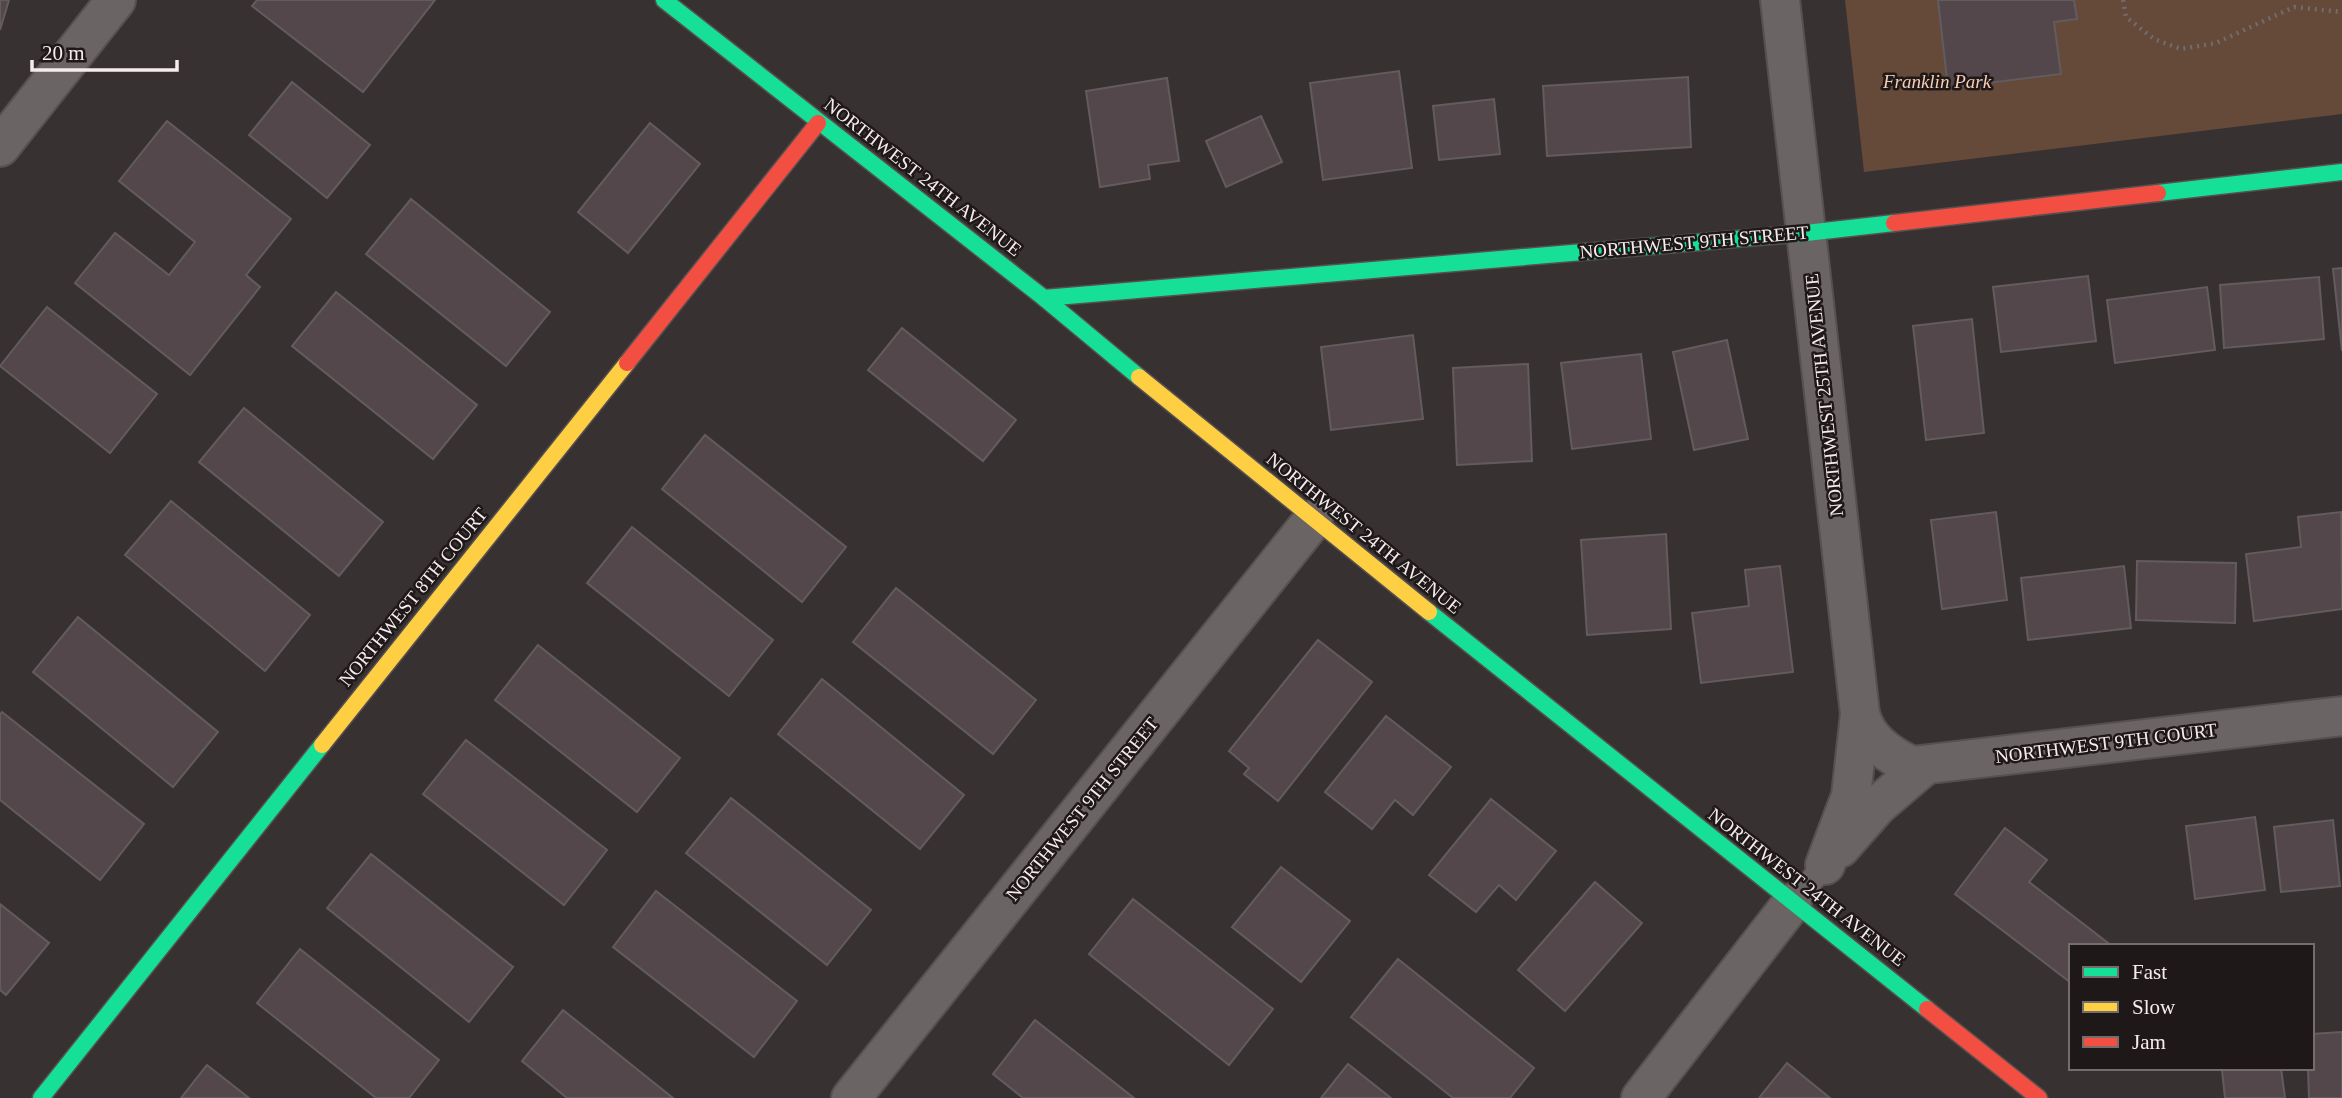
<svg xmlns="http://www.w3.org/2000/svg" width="2342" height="1098" viewBox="0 0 2342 1098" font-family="'Times New Roman',serif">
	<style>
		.green { fill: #654939 }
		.building { fill: #53474c; stroke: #625c5e; stroke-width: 2 }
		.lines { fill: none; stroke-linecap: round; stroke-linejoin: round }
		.lane-casing { stroke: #575051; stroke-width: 26 }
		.street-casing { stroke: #575051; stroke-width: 42 }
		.fast-casing { stroke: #575051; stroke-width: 19 }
		.slow-casing { stroke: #575051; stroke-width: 19 }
		.jam-casing { stroke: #575051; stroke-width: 19 }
		.path { stroke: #716c6d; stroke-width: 4.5; stroke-dasharray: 2 5; stroke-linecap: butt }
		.lane { stroke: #6a6465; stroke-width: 23 }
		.street { stroke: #6a6465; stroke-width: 38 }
		.fast { stroke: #16e098; stroke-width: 16 }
		.slow { stroke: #ffcf43; stroke-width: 16 }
		.jam { stroke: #f24e42; stroke-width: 16 }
		.labels { text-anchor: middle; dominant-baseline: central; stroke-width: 5; stroke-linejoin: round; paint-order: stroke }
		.park-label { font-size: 19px; font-style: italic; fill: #f9cdb3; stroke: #1e1819 }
		.street-label { font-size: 19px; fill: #f5eced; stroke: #1e1819 }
	</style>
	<rect width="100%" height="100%" fill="#383132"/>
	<!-- green -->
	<path class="green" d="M1845,0H2342V114L1864,172Z"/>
	<!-- building -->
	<g class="building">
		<path d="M0,0H9L0,30Z"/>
		<path d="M257,0H435L363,92L252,6Z"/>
		<path d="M1938,0H2074L2077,19L2054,22L2061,74L1948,88Z"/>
		<path d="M1399,71L1412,168L1323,180L1310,83Z"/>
		<path d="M1688,77L1691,147L1547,156L1543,86Z"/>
		<path d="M1167,78L1179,161L1148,165L1150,179L1100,187L1086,91Z"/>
		<path d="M292,82L370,145L327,198L249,135Z"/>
		<path d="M1494,99L1500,154L1439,160L1433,106Z"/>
		<path d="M1261,116L1282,162L1226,187L1206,141Z"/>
		<path d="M167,121L291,219L246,275L260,287L190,375L75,283L115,233L169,275L195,242L119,181Z"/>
		<path d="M650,123L700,164L628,253L578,212Z"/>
		<path d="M411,199L550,312L506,366L366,254Z"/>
		<path d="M2342,268V351L2333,269Z"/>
		<path d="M2088,276L2096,341L2001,352L1993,287Z"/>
		<path d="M2319,277L2324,339L2224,348L2220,285Z"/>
		<path d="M2207,287L2215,350L2115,363L2107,300Z"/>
		<path d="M336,292L477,405L433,459L292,346Z"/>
		<path d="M47,307L157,394L110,453L0,366Z"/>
		<path d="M1972,319L1984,433L1926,440L1913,326Z"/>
		<path d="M902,328L1016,420L983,461L868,370Z"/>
		<path d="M1413,335L1423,419L1331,430L1321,347Z"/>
		<path d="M1727,340L1748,439L1694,450L1673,352Z"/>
		<path d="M1641,354L1651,439L1572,449L1561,363Z"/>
		<path d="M1528,364L1532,461L1457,465L1453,368Z"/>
		<path d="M244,408L383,522L339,576L199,462Z"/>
		<path d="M705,435L846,547L802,602L662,489Z"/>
		<path d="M171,501L310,615L265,671L125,555Z"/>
		<path d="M1996,512L2007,600L1942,609L1931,520Z"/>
		<path d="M2341,512L2342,609L2254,621L2246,554L2301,547L2298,517Z"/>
		<path d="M632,527L773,640L729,696L587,583Z"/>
		<path d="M1666,534L1671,629L1587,635L1581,540Z"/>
		<path d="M2137,561L2236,563L2235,623L2136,620Z"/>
		<path d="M1780,566L1793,672L1701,683L1692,613L1749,606L1745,570Z"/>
		<path d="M2124,566L2131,628L2028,640L2021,578Z"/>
		<path d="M896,588L1036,700L993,754L853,642Z"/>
		<path d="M78,617L218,732L173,787L33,672Z"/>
		<path d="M1318,640L1372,682L1278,801L1244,774L1249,768L1229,751Z"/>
		<path d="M538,645L680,758L637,812L495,700Z"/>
		<path d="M822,679L964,795L920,849L778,734Z"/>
		<path d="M2,712L144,824L100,880L0,800V715Z"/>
		<path d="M1386,716L1451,767L1413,815L1395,800L1372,829L1325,792Z"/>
		<path d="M466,740L607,850L564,905L423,794Z"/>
		<path d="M731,798L871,910L827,965L686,853Z"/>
		<path d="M1491,799L1556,851L1516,900L1499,885L1476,912L1429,875Z"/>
		<path d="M2255,817L2265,890L2195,899L2186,826Z"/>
		<path d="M2333,820L2340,886L2281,892L2274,827Z"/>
		<path d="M2005,828L2047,860L2029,882L2112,946H2071V983L1955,894Z"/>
		<path d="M371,854L513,967L469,1022L327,908Z"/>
		<path d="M1281,867L1350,921L1301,982L1232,927Z"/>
		<path d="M1595,882L1642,923L1565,1011L1518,970Z"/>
		<path d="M656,891L797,1001L754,1057L613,947Z"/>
		<path d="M1133,899L1273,1009L1229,1065L1089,954Z"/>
		<path d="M0,904L49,943L6,995L0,990Z"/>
		<path d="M300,949L439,1060L409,1098H376L257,1003Z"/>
		<path d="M1398,959L1534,1068L1510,1098H1453L1351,1017Z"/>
		<path d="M563,1010L673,1098H567L522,1061Z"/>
		<path d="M1035,1020L1134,1098H1023L993,1074Z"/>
		<path d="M2342,1032V1098H2309L2308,1068H2312V1034Z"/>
		<path d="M1787,1063L1830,1098H1759Z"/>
		<path d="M1348,1064L1391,1098H1321Z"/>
		<path d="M207,1065L249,1098H181Z"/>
		<path d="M2237,1068H2281L2285,1098H2225L2222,1070Z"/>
	</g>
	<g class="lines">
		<!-- lane casing -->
		<g class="lane-casing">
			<path id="lane" d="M1792,903L1825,865"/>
		</g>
		<!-- street casing -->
		<g class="street-casing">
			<g id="street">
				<path d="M1780,0L1860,714C1866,739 1890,756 1912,766L2342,716"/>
				<path d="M0,147L116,0"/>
				<path d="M1840,848L1877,806L1925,765"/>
				<path d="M1825,865L1851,796L1860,714"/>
				<path d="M851,1098L1313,520"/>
				<path d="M1641,1098L1792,903"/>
			</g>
		</g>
		<!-- fast casing -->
		<g class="fast-casing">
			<g id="fast">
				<path d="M664,0L1044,298L1139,377"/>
				<path d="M2158,193L2342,172"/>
				<path d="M1044,298L1806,233L1894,223"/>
				<path d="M1429,612L1927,1009"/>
				<path d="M41,1098L322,745"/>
			</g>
		</g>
		<!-- slow casing -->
		<g class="slow-casing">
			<g id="slow">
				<path d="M1139,377L1429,612"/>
				<path d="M322,745L627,363"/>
			</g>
		</g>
		<!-- jam casing -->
		<g class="jam-casing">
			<g id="jam">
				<path d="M1894,223L2158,193"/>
				<path d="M627,363L818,123"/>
				<path d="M1927,1009L2039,1098"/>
			</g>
		</g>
		<!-- path -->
		<path class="path" d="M2123,0L2126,17L2154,39L2181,49L2216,43L2294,7L2342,12"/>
		<!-- lane -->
		<use href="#lane" class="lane"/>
		<!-- street -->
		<use href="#street" class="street"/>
		<!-- fast -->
		<use href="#fast" class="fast"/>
		<!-- slow -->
		<use href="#slow" class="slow"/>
		<!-- jam -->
		<use href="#jam" class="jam"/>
	</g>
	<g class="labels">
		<!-- park labels -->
		<g class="park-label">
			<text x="1937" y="81">Franklin Park</text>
		</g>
		<!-- street labels -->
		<g class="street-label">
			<text transform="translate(923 177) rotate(38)">NORTHWEST 24TH AVENUE</text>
			<text transform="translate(1694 242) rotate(-5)">NORTHWEST 9TH STREET</text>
			<text transform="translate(1824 395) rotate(-96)">NORTHWEST 25TH AVENUE</text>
			<text transform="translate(1364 533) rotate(39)">NORTHWEST 24TH AVENUE</text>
			<text transform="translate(413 597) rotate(-51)">NORTHWEST 8TH COURT</text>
			<text transform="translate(2106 743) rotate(-7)">NORTHWEST 9TH COURT</text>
			<text transform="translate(1082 809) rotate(-51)">NORTHWEST 9TH STREET</text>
			<text transform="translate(1807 887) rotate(38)">NORTHWEST 24TH AVENUE</text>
		</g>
	</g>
	<!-- legend -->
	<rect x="2069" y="944" width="245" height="126" fill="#1e1819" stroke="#746d6e" stroke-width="2"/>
	<rect x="2083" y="967" width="35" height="10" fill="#16e098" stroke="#746d6e" stroke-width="2"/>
	<text x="2132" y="979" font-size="21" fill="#f5eced">Fast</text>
	<rect x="2083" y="1002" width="35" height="10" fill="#ffcf43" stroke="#746d6e" stroke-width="2"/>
	<text x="2132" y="1014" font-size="21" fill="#f5eced">Slow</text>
	<rect x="2083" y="1037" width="35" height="10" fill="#f24e42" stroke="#746d6e" stroke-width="2"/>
	<text x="2132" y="1049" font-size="21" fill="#f5eced">Jam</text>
	<!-- scale -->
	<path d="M32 60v10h145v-10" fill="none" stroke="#f5eced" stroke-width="3.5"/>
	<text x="42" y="60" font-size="21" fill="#f5eced" stroke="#1e1819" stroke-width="5" paint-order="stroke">20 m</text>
</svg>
